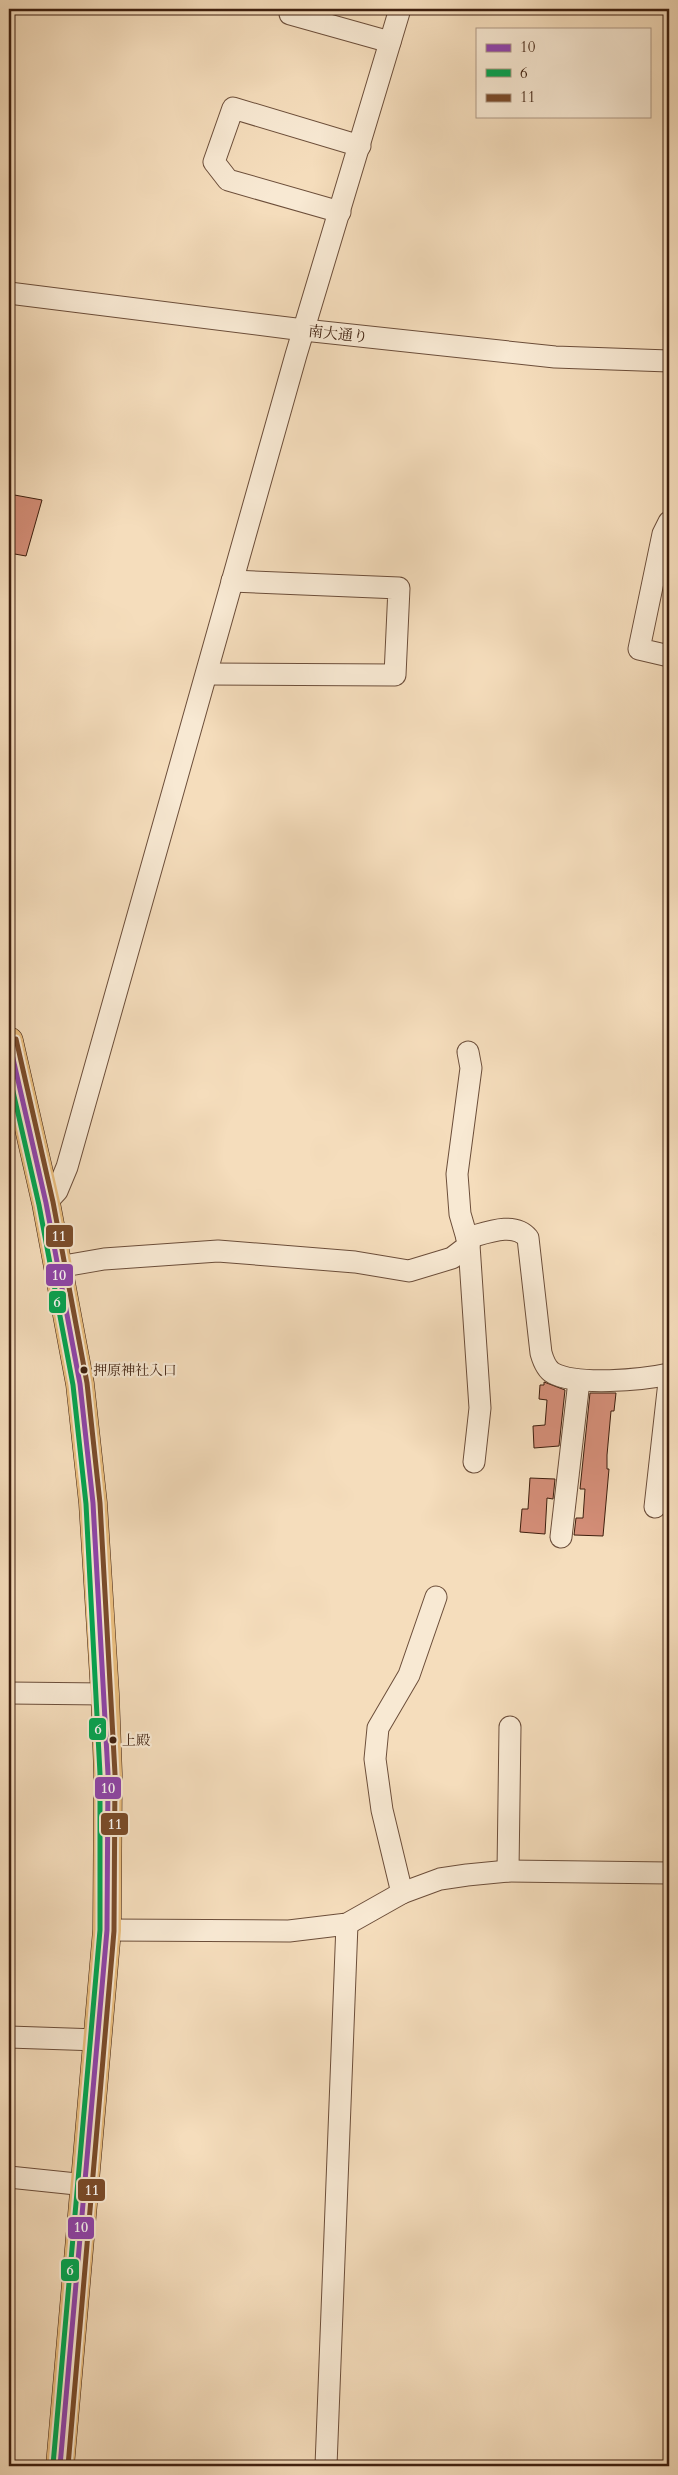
<svg xmlns="http://www.w3.org/2000/svg" width="678" height="2475" viewBox="0 0 678 2475" font-family="Cardo,'Noto Serif JP',serif">
	<style>
		.building { fill: #d48e78; stroke: #3e1f0e }
		.lines { fill: none; stroke-linecap: round; stroke-linejoin: round }
		.minor-casing { stroke: #6c4e3a; stroke-width: 23 }
		.highway-casing { stroke: #3e1f0e; stroke-width: 29 }
		.minor { stroke: #f8e9d3; stroke-width: 21 }
		.highway { stroke: #eabe7e; stroke-width: 28 }
		.bus-1-casing { stroke: #f8e9d3; stroke-width: 9 }
		.bus-2-casing { stroke: #f8e9d3; stroke-width: 9 }
		.bus-3-casing { stroke: #f8e9d3; stroke-width: 9 }
		.bus-1 { stroke: #8e44ad; stroke-width: 5 }
		.bus-2 { stroke: #00a651; stroke-width: 5 }
		.bus-3 { stroke: #7a4b2a; stroke-width: 5 }
		.bus-dot { fill: #3e1f0e; stroke: #f8e9d3; stroke-width: 2 }
		.labels { text-anchor: middle; dominant-baseline: central; stroke-width: 4.5; stroke-linejoin: round; paint-order: stroke }
		.bus-label { font-size: 14px; fill: #3e1f0e; stroke: #f8e9d3; text-anchor: start }
		.street-label { font-size: 15px; fill: #3e1f0e; stroke: #f8e9d3 }
		.line-badge { stroke: #f8e9d3; stroke-width: 2 }
		.badge-label { font-size: 14px; text-anchor: middle; font-weight: bold; fill: #fff }
	</style>
	<rect width="100%" height="100%" fill="#f5ddbc"/>
	<filter id="stains"><feTurbulence type="fractalNoise" baseFrequency=".004" numOctaves="4"/><feColorMatrix values="0 0 0 0 .2 0 0 0 0 .09 0 0 0 0 .02 0 0 0 .5 -.17"/></filter>
	<radialGradient id="worn" r=".72"><stop offset=".6" stop-color="#630" stop-opacity="0"/><stop offset="1" stop-color="#630" stop-opacity=".3"/></radialGradient>
	<!-- building -->
	<g class="building">
		<path d="M9,494L42,500L26,556L9,553Z"/>
		<path d="M544,1382L565,1390L559,1446L534,1448L533,1426L545,1425L547,1400L539,1399L540,1385H544Z"/>
		<path d="M590,1393H616L614,1411H611L607,1455V1469H609L603,1536L574,1535L576,1518H583L585,1489H580Z"/>
		<path d="M530,1478L555,1479L553,1499L547,1498L545,1534L520,1532L522,1509H528Z"/>
	</g>
	<g class="lines">
		<!-- minor casing -->
		<g class="minor-casing">
			<g id="minor">
				<path d="M290,14L390,42"/>
				<path d="M340,212L228,180L214,162L233,108L360,146"/>
				<path d="M9,293L304,330L555,357L669,361"/>
				<path d="M669,522L663,534L639,649L669,656"/>
				<path d="M207,674L395,675L399,588L232,581"/>
				<path d="M468,1052L471,1068L457,1174L460,1214L469,1245"/>
				<path d="M46,1203L57,1191L67,1167L296,355L400,9"/>
				<path d="M467,1238C486,1233 514,1221 528,1238L541,1353C543,1360 546,1369 553,1373C577,1386 642,1380 669,1374"/>
				<path d="M58,1267L104,1259L218,1251L355,1262L409,1271L452,1258L469,1245L480,1408L474,1462"/>
				<path d="M655,1507L669,1382"/>
				<path d="M561,1537L579,1381"/>
				<path d="M9,1693L105,1694"/>
				<path d="M508,1871L510,1727"/>
				<path d="M402,1893L382,1810L375,1759L378,1728L409,1675L436,1597"/>
				<path d="M107,1930L289,1931L347,1924L402,1893L440,1879L467,1875L508,1871L669,1873"/>
				<path d="M9,2037L98,2040"/>
				<path d="M9,2177L86,2185"/>
				<path d="M326,2466L347,1924"/>
			</g>
		</g>
		<!-- highway casing -->
		<g class="highway-casing">
			<path id="highway" d="M9,1041L46,1203L80,1384L93,1503L105,1694L108,1774L107,1930L60,2466"/>
		</g>
		<!-- minor -->
		<use href="#minor" class="minor"/>
		<!-- highway -->
		<use href="#highway" class="highway"/>
		<!-- bus-1 casing -->
		<g class="bus-1-casing">
			<path id="bus-1" d="M9,1041L46,1203L80,1384L93,1503L108,1774L107,1930L60,2466"/>
		</g>
		<!-- bus-2 casing -->
		<g class="bus-2-casing">
			<path id="bus-2" d="M9,1074L39,1205L73,1385L86,1504L100,1774V1930L53,2465"/>
		</g>
		<!-- bus-3 casing -->
		<g class="bus-3-casing">
			<path id="bus-3" d="M16,1039L53,1202L87,1383L100,1503L115,1774L114,1931L68,2466"/>
		</g>
		<!-- bus-1 -->
		<use href="#bus-1" class="bus-1"/>
		<!-- bus-2 -->
		<use href="#bus-2" class="bus-2"/>
		<!-- bus-3 -->
		<use href="#bus-3" class="bus-3"/>
	</g>
	<!-- markers -->
	<g class="bus-dot">
		<circle cx="84" cy="1370" r="4.5"/>
		<circle cx="113" cy="1740" r="4.5"/>
	</g>
	<g class="labels">
		<!-- bus labels -->
		<g class="bus-label">
			<text x="93" y="1370">押原神社入口</text>
			<text x="122" y="1740">上殿</text>
		</g>
		<!-- street labels -->
		<g class="street-label">
			<text transform="translate(338 334) rotate(6)">南大通り</text>
		</g>
	</g>
	<g class="line-badge">
		<rect x="45" y="1224" width="29" height="24" rx="5" fill="#7a4b2a"/>
		<rect x="45" y="1263" width="29" height="24" rx="5" fill="#8e44ad"/>
		<rect x="48" y="1290" width="19" height="24" rx="5" fill="#00a651"/>
		<rect x="88" y="1717" width="19" height="24" rx="5" fill="#00a651"/>
		<rect x="94" y="1776" width="28" height="24" rx="5" fill="#8e44ad"/>
		<rect x="100" y="1812" width="29" height="24" rx="5" fill="#7a4b2a"/>
		<rect x="77" y="2178" width="29" height="24" rx="5" fill="#7a4b2a"/>
		<rect x="67" y="2216" width="28" height="24" rx="5" fill="#8e44ad"/>
		<rect x="60" y="2258" width="20" height="24" rx="5" fill="#00a651"/>
	</g>
	<g class="badge-label">
		<text x="59" y="1241">11</text>
		<text x="59" y="1280">10</text>
		<text x="57" y="1307">6</text>
		<text x="98" y="1734">6</text>
		<text x="108" y="1793">10</text>
		<text x="115" y="1829">11</text>
		<text x="92" y="2195">11</text>
		<text x="81" y="2232">10</text>
		<text x="70" y="2275">6</text>
	</g>
	<!-- margin -->
	<rect width="678" height="2475" fill="none" stroke="#f5ddbc" stroke-width="30"/>
	<rect x="10" y="10" width="658" height="2455" fill="none" stroke="#3e1f0e" stroke-width="2.5"/>
	<rect x="15" y="15" width="648" height="2445" fill="none" stroke="#3e1f0e"/>
	<!-- legend -->
	<rect x="476" y="28" width="175" height="90" fill="#f8e9d3" stroke="#ae9884"/>
	<rect x="486" y="44" width="25" height="8" fill="#8e44ad" stroke="#ae9884"/>
	<text x="520" y="52" font-size="15" fill="#3e1f0e">10</text>
	<rect x="486" y="69" width="25" height="8" fill="#00a651" stroke="#ae9884"/>
	<text x="520" y="78" font-size="15" fill="#3e1f0e">6</text>
	<rect x="486" y="94" width="25" height="8" fill="#7a4b2a" stroke="#ae9884"/>
	<text x="520" y="102" font-size="15" fill="#3e1f0e">11</text>
	<rect width="100%" height="100%" filter="url(#stains)"/>
	<rect width="100%" height="100%" fill="url(#worn)"/>
</svg>
